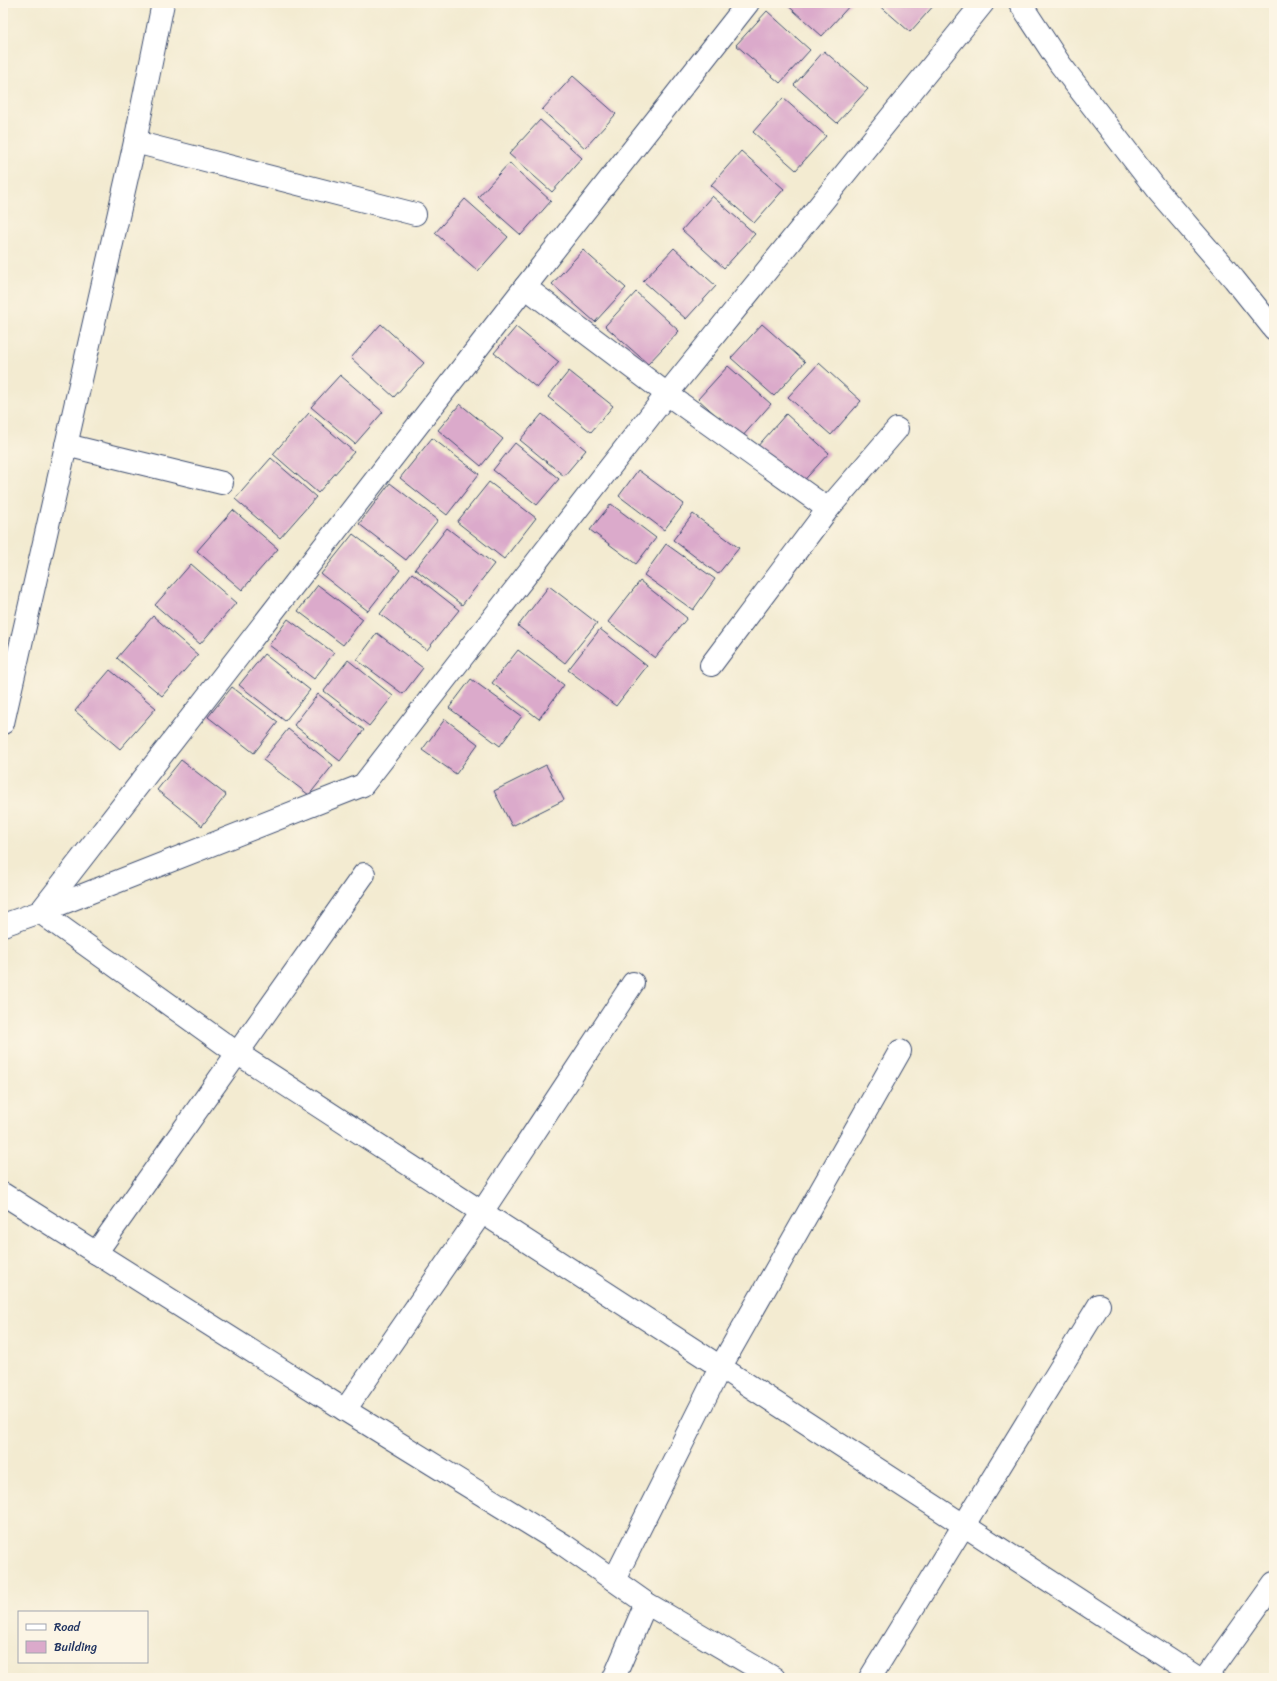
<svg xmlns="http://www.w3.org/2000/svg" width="1277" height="1681" viewBox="0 0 1277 1681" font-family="Sriracha,sans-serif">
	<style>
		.building { fill: #dbaacb }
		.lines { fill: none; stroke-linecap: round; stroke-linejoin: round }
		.minor-casing { stroke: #3b4b6f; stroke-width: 24 }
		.minor { stroke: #fff; stroke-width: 22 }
	</style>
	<rect width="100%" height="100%" fill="#fcf5e5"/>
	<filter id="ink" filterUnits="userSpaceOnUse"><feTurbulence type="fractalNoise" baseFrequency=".025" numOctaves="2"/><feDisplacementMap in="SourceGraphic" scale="8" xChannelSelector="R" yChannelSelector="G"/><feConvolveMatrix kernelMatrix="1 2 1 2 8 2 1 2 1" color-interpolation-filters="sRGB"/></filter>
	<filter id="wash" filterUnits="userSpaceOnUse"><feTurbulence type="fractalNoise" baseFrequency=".012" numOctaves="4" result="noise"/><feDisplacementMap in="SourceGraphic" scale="16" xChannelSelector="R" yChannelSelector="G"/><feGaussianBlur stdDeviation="0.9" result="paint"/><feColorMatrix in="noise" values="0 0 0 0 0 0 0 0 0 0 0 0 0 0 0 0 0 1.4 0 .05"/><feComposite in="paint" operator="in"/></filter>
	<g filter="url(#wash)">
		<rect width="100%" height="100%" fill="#f3ebd1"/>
		<g id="blocks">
			<!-- building -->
			<g class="building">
				<path d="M785,3H852L822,36Z"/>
				<path d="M877,3H936L910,32Z"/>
				<path d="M767,11L810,50L780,83L736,45Z"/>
				<path d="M824,51L868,89L837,123L794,85Z"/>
				<path d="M573,76L616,114L585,148L542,110Z"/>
				<path d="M783,98L826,136L796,170L753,132Z"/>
				<path d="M540,120L582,158L552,192L509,154Z"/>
				<path d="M741,151L784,189L754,223L711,185Z"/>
				<path d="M509,163L551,201L521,235L478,197Z"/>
				<path d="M712,196L755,234L724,268L682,230Z"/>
				<path d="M465,199L508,237L478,271L435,233Z"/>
				<path d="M674,248L716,286L686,319L643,281Z"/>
				<path d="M583,250L626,288L595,322L552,284Z"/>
				<path d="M636,292L679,331L648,364L605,326Z"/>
				<path d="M381,324L424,363L394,397L351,358Z"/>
				<path d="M762,324L805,362L774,396L731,358Z"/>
				<path d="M516,327L559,362L537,388L494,353Z"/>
				<path d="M819,363L861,401L831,435L788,397Z"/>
				<path d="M728,366L771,404L741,438L698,399Z"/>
				<path d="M569,371L613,406L591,432L548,397Z"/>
				<path d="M340,375L383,412L355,444L311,407Z"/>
				<path d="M460,404L503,439L481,466L438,430Z"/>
				<path d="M309,413L354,452L318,493L273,454Z"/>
				<path d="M542,414L586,450L564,476L520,440Z"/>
				<path d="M786,414L829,453L798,487L756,448Z"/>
				<path d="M432,438L479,474L447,515L400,478Z"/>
				<path d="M515,443L559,479L537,505L493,470Z"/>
				<path d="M271,458L316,497L280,538L235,499Z"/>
				<path d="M638,470L684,504L664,530L619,496Z"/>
				<path d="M489,482L536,518L504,559L457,522Z"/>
				<path d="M390,483L438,520L406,560L359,524Z"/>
				<path d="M611,504L656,538L636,564L590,530Z"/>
				<path d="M233,510L278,549L242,590L197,551Z"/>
				<path d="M693,514L739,548L718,574L673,540Z"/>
				<path d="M447,528L494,564L462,605L415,569Z"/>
				<path d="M353,534L400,570L368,611L321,574Z"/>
				<path d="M666,544L715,579L693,610L644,575Z"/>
				<path d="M191,564L236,603L200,644L155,605Z"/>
				<path d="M412,573L459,610L427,650L380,614Z"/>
				<path d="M640,581L687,618L655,658L608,622Z"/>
				<path d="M318,585L363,619L343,645L298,611Z"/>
				<path d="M549,586L597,623L565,663L518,626Z"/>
				<path d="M153,616L198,655L162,696L117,658Z"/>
				<path d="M288,619L334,653L314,679L269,645Z"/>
				<path d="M600,629L647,666L616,706L568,670Z"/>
				<path d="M377,633L423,668L403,694L357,660Z"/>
				<path d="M518,650L564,685L539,719L492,683Z"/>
				<path d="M264,654L310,690L285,721L239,685Z"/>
				<path d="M348,660L393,696L369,726L324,691Z"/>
				<path d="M110,670L156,708L120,749L75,711Z"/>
				<path d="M471,679L522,716L500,746L449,708Z"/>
				<path d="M232,687L278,722L254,753L208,717Z"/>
				<path d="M318,694L364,730L340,761L294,725Z"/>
				<path d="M445,719L478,744L456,774L422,750Z"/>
				<path d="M288,729L333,765L309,795L263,760Z"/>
				<path d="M181,760L226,795L202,826L157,790Z"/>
				<path d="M546,765L564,800L512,826L494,791Z"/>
			</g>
		</g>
	</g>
	<g filter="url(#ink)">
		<use href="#blocks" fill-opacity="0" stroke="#3b4b6f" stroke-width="1"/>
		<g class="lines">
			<!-- minor casing -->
			<g class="minor-casing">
				<g id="minor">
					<path d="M748,3L525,287L40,912L237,1053L1199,1678"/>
					<path d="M1020,3L1060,64L1157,190L1234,279L1274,329"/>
					<path d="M135,142L415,214"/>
					<path d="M525,287L667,394L828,509"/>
					<path d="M66,445L222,483"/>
					<path d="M711,665L828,509L897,429"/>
					<path d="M3,723L135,142L163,3"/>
					<path d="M3,925L40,912L363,785L667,394L983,3"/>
					<path d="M3,1194L345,1410L564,1545L646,1603L774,1678"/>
					<path d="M96,1253L364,874"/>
					<path d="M345,1410L482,1212L633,983"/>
					<path d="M614,1580L720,1368L900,1051"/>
					<path d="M614,1678L646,1603"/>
					<path d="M870,1678L1099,1305"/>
					<path d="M1206,1678L1274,1583"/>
				</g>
			</g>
			<!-- minor -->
			<use href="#minor" class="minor"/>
		</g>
	</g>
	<!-- margin -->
	<rect width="1277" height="1681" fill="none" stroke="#fcf5e5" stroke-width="16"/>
	<!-- legend -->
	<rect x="18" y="1611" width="130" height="52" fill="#fcf5e5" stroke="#a2a6af"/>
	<rect x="26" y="1624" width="20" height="6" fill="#ffffff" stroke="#a2a6af"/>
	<text x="54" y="1631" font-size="12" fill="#1b2f5e">Road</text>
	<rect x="26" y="1641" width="20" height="12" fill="#dbaacb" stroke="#a2a6af"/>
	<text x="54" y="1651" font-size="12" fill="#1b2f5e">Building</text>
</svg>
